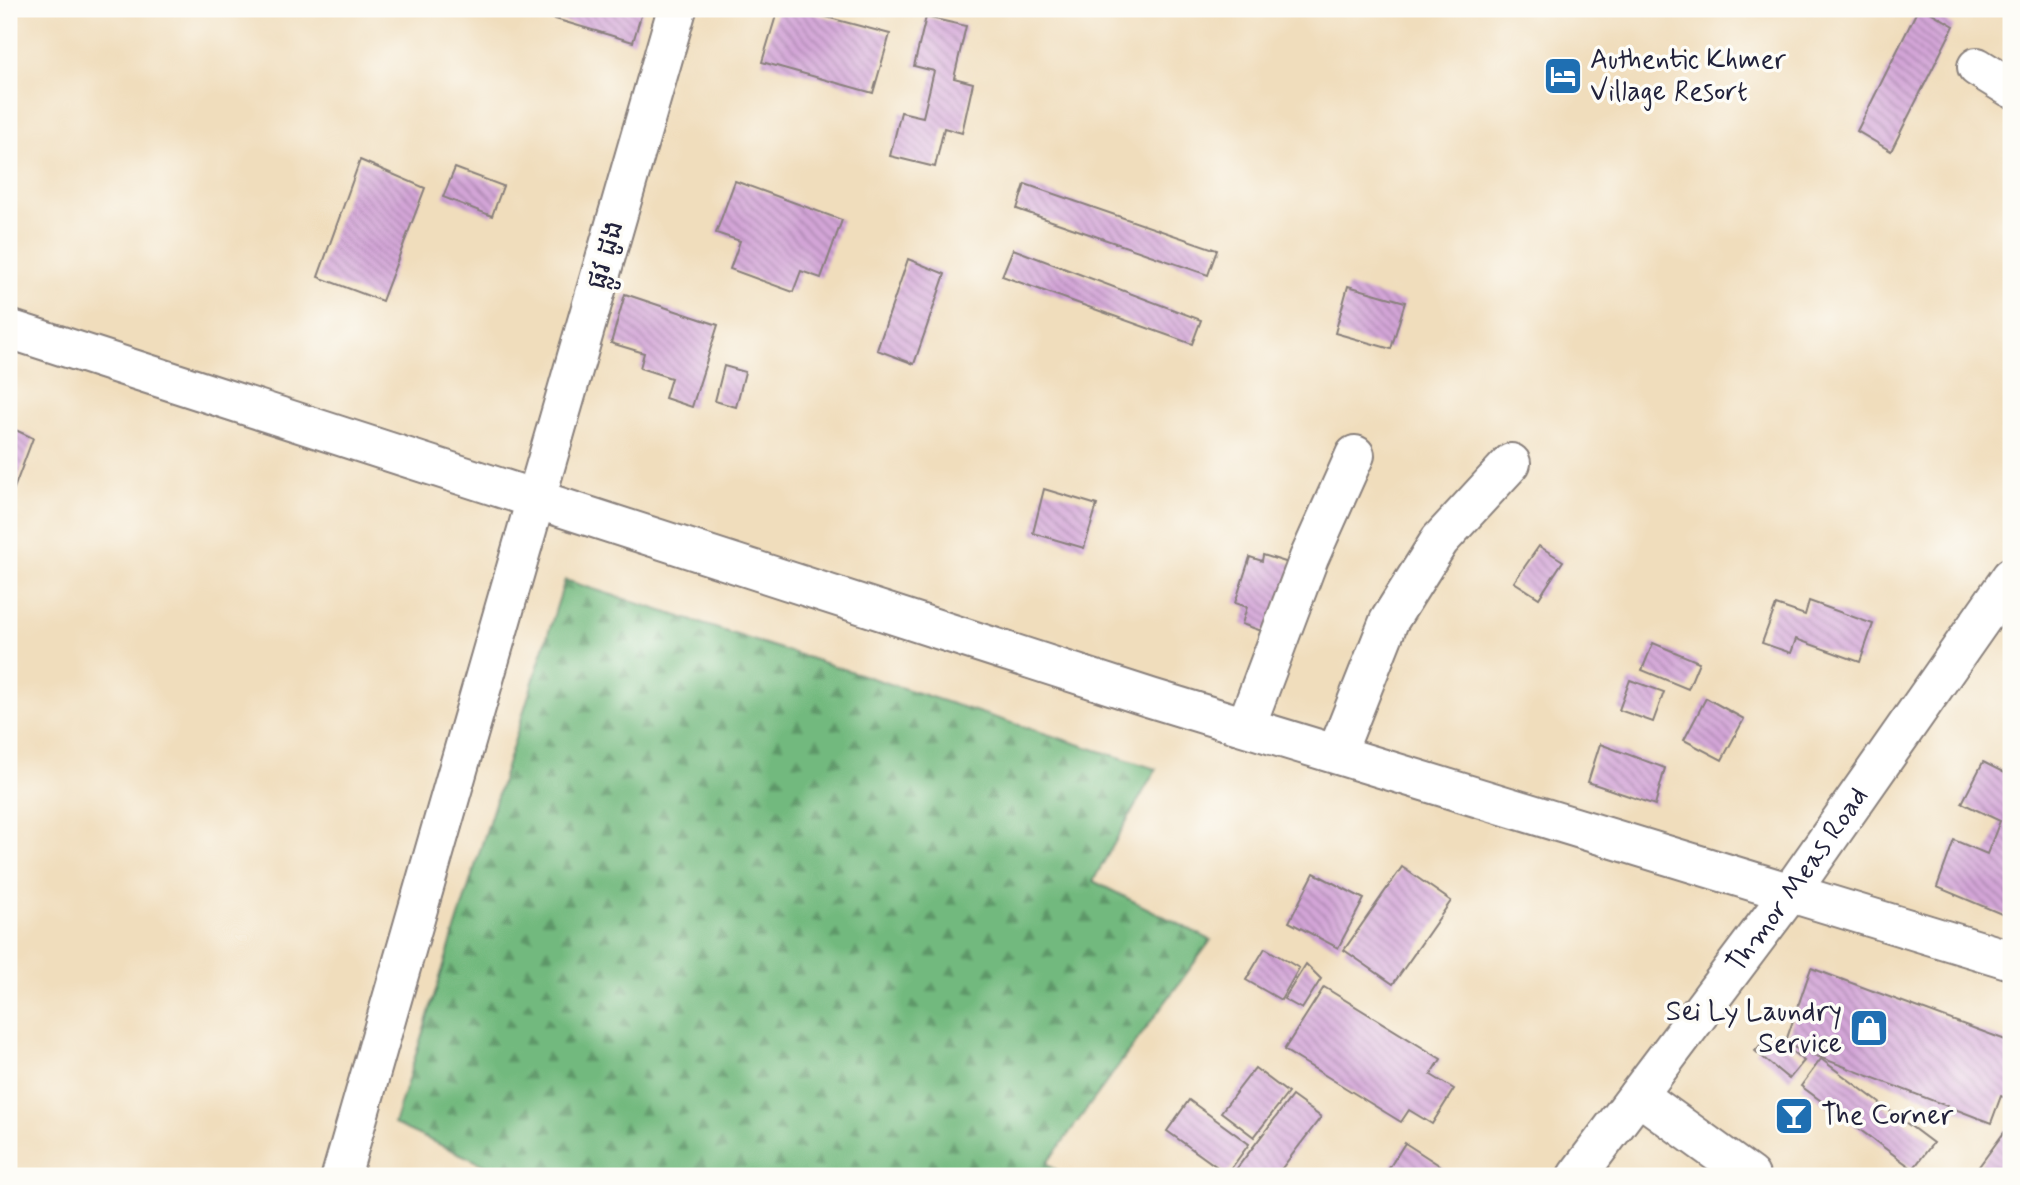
<svg xmlns="http://www.w3.org/2000/svg" width="2020" height="1185" viewBox="0 0 2020 1185" font-family="Mynerve,'Noto Sans Khmer',sans-serif">
	<style>
		.forest { fill: url(#forest-firs); stroke: #4a6e5c; stroke-width: 2 }
		.building { fill: url(#building-back-hatch) }
		.lines { fill: none; stroke-linecap: round; stroke-linejoin: round }
		.minor-casing { stroke: #89807c; stroke-width: 42 }
		.minor { stroke: #fff; stroke-width: 38 }
		.labels { text-anchor: middle; dominant-baseline: central; stroke-width: 7; stroke-linejoin: round; paint-order: stroke }
		.poi-label { font-size: 28px; fill: #22223b; stroke: #fdfcf7; text-anchor: start }
		.street-label { font-size: 28px; fill: #22223b; stroke: #fdfcf7 }
	</style>
	<defs>
		<pattern id="forest-firs" width="22" height="20" patternUnits="userSpaceOnUse" patternTransform="scale(1.75)"><rect width="22" height="20" fill="#72b97e"/><path d="M5 1l3.5 6h-7zM16 11l3.5 6h-7z" fill="#5d9668"/></pattern>
		<pattern id="building-back-hatch" width="6" height="6" patternUnits="userSpaceOnUse" patternTransform="scale(1.75)"><rect width="6" height="6" fill="#d3a5d7"/><path d="M-1 5l2 2M0 0l6 6M5-1l2 2" fill="none" stroke="#ab86b0"/></pattern>
	</defs>
	<rect width="100%" height="100%" fill="#fdfcf7"/>
	<filter id="ink" filterUnits="userSpaceOnUse"><feTurbulence type="fractalNoise" baseFrequency=".0143" numOctaves="2"/><feDisplacementMap in="SourceGraphic" scale="14" xChannelSelector="R" yChannelSelector="G"/><feConvolveMatrix kernelMatrix="1 2 1 2 8 2 1 2 1" color-interpolation-filters="sRGB"/></filter>
	<filter id="wash" filterUnits="userSpaceOnUse"><feTurbulence type="fractalNoise" baseFrequency=".00686" numOctaves="4" result="noise"/><feDisplacementMap in="SourceGraphic" scale="28" xChannelSelector="R" yChannelSelector="G"/><feGaussianBlur stdDeviation="1.57" result="paint"/><feColorMatrix in="noise" values="0 0 0 0 0 0 0 0 0 0 0 0 0 0 0 0 0 1.4 0 .05"/><feComposite in="paint" operator="in"/></filter>
	<g filter="url(#wash)">
		<rect width="100%" height="100%" fill="#f0ddbc"/>
		<!-- forest -->
		<path class="forest" d="M565,580L1156,769L1093,881L1211,940L1047,1163L1064,1176H509L394,1124Z"/>
		<g id="blocks">
			<!-- building -->
			<g class="building">
				<path d="M547,9H643L633,42L545,16Z"/>
				<path d="M778,9H796L890,34L873,93L762,62Z"/>
				<path d="M1918,9H1925L1954,26L1891,151L1857,131Z"/>
				<path d="M926,17L966,26L954,78L973,83L962,133L944,128L935,167L890,156L901,112L923,117L934,71L914,66Z"/>
				<path d="M360,160L425,188L382,301L318,277Z"/>
				<path d="M455,168L503,186L492,216L443,197Z"/>
				<path d="M735,181L842,220L821,278L801,271L793,292L730,269L740,241L716,233Z"/>
				<path d="M1025,184L1217,250L1208,275L1017,209Z"/>
				<path d="M1013,249L1201,320L1192,344L1002,276Z"/>
				<path d="M908,259L945,274L914,364L877,350Z"/>
				<path d="M1348,286L1405,302L1391,349L1335,333Z"/>
				<path d="M625,294L718,325L692,407L665,398L671,378L640,368L644,353L611,343Z"/>
				<path d="M724,366L745,372L736,407L715,401Z"/>
				<path d="M9,427L33,438L9,502Z"/>
				<path d="M1044,489L1097,505L1084,548L1033,533Z"/>
				<path d="M1539,546L1563,561L1539,598L1514,582Z"/>
				<path d="M1263,555L1295,565L1273,635L1242,624L1247,607L1235,603L1250,557L1262,561Z"/>
				<path d="M1809,601L1873,624L1860,662L1796,639L1791,653L1762,643L1776,605L1805,615Z"/>
				<path d="M1653,643L1699,662L1688,689L1642,670Z"/>
				<path d="M1630,680L1664,692L1653,722L1619,710Z"/>
				<path d="M1706,698L1744,719L1722,760L1684,740Z"/>
				<path d="M1600,744L1665,768L1655,805L1588,782Z"/>
				<path d="M1983,762L2011,776V918L1937,887L1954,840L1987,854L2000,821L1962,803Z"/>
				<path d="M1402,867L1451,901L1393,984L1344,950Z"/>
				<path d="M1314,873L1364,899L1338,948L1289,922Z"/>
				<path d="M1265,948L1299,968L1281,1000L1246,980Z"/>
				<path d="M1306,964L1321,979L1302,1009L1284,999Z"/>
				<path d="M1811,968L2011,1042V1100L2001,1096L1991,1123L1785,1044Z"/>
				<path d="M1324,987L1441,1059L1431,1075L1454,1089L1432,1124L1409,1110L1401,1122L1284,1050Z"/>
				<path d="M1770,1034L1804,1061L1789,1079L1755,1051Z"/>
				<path d="M1821,1059L1933,1143L1913,1169L1801,1086Z"/>
				<path d="M1255,1068L1288,1093L1254,1137L1221,1112Z"/>
				<path d="M1292,1096L1321,1117L1276,1176H1231Z"/>
				<path d="M1189,1100L1249,1144L1227,1174L1167,1131Z"/>
				<path d="M2011,1123V1176H1972Z"/>
				<path d="M1405,1143L1456,1176H1391L1386,1173Z"/>
			</g>
		</g>
	</g>
	<g filter="url(#ink)">
		<use href="#blocks" fill-opacity="0" stroke="#89807c" stroke-width="2"/>
		<g class="lines">
			<!-- minor casing -->
			<g class="minor-casing">
				<g id="minor">
					<path d="M1977,67L2011,88"/>
					<path d="M9,329L1151,698L2011,960"/>
					<path d="M1246,726L1309,558L1355,455"/>
					<path d="M1337,752L1389,621L1440,540L1511,463"/>
					<path d="M1638,1095L1750,1176"/>
					<path d="M341,1176L677,9"/>
					<path id="s1" d="M1577,1176L1790,893L2011,577"/>
				</g>
			</g>
			<!-- minor -->
			<use href="#minor" class="minor"/>
		</g>
	</g>
	<!-- icons -->
	<defs>
		<g id="hotel-square" transform="scale(2.0125)"><rect x="-9" y="-9" width="18" height="18" rx="4" fill="#1f6fb2" stroke="#fdfcf7"/><path d="M-6-4.5h1.5V1H6V5H4.5V3h-9V5H-6ZM-4 0a1.8 1.8 0 1 1 3.6 0ZM.5 0V-2.5h3Q6-2.5 6 0Z" fill="#fff"/></g>
		<g id="shop-square" transform="scale(2.0125)"><rect x="-9" y="-9" width="18" height="18" rx="4" fill="#1f6fb2" stroke="#fdfcf7"/><path d="M-5-2.5h2.3a2.7 3.5 0 0 1 5.4 0H5L5.5 6h-11ZM-1.5-2.5h3a1.5 2.3 0 0 0-3 0Z" fill="#fff"/></g>
		<g id="bar-square" transform="scale(2.0125)"><rect x="-9" y="-9" width="18" height="18" rx="4" fill="#1f6fb2" stroke="#fdfcf7"/><path d="M-6-5H6L.8 .8V4.5H3.5V6h-7V4.5H-.8V.8Z" fill="#fff"/></g>
	</defs>
	<g fill-rule="evenodd">
		<use href="#hotel-square" x="1563" y="76"/>
		<use href="#shop-square" x="1869" y="1028"/>
		<use href="#bar-square" x="1794" y="1116"/>
	</g>
	<g class="labels">
		<!-- poi labels -->
		<g class="poi-label">
			<text x="1590" y="60">Authentic Khmer<tspan x="1590" dy="32">Village Resort</tspan></text>
			<text x="1842" y="1012" text-anchor="end">Sei Ly Laundry<tspan x="1842" dy="32">Service</tspan></text>
			<text x="1821" y="1116">The Corner</text>
		</g>
		<!-- street labels -->
		<g class="street-label">
			<text transform="translate(606 255) rotate(-74)">ផ្លូវ ដូង</text>
			<text stroke="none"><textPath href="#s1" startOffset="369">Thmor Meas Road</textPath></text>
		</g>
	</g>
	<!-- margin -->
	<rect width="2020" height="1185" fill="none" stroke="#fdfcf7" stroke-width="35"/>
</svg>
